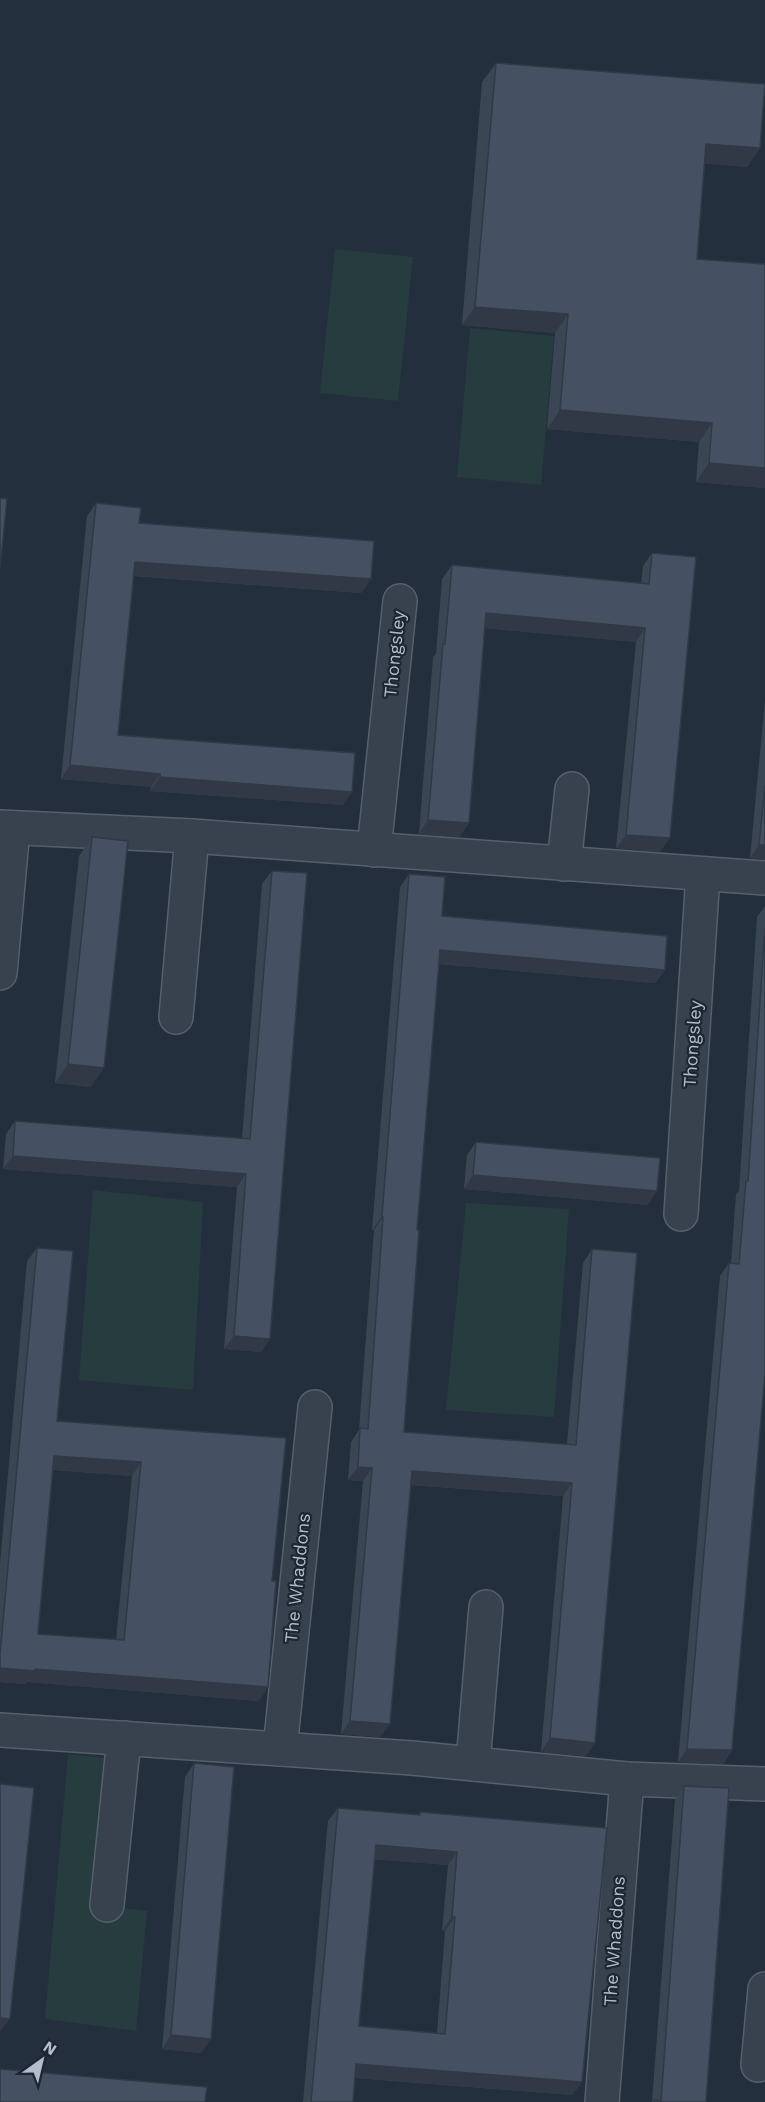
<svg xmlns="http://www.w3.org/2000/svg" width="765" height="2102" viewBox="0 0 765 2102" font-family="'Work Sans',sans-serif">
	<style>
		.grass { fill: #263c3f }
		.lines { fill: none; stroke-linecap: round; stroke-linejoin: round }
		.minor-casing { stroke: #565f6c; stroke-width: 36 }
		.minor { stroke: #38414e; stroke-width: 33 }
		.wall { fill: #3b4654; fill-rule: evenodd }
		.shaded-wall { fill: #303945 }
		.building { fill: #455162; stroke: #303945; stroke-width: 1.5; fill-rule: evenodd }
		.labels { text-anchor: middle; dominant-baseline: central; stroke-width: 4.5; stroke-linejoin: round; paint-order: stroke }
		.street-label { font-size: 18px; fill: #b4bcc9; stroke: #1d2633 }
	</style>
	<rect width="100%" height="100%" fill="#242f3e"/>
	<!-- grass -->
	<g class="grass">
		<path d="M335,249L413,257L398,401L320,393Z"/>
		<path d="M470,328L554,336L541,485L457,477Z"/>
		<path d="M93,1190L203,1202L193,1390L79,1380Z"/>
		<path d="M466,1203L569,1209L554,1417L446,1410Z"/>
		<path d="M68,1754L105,1758L96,1905L147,1911L136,2031L45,2019Z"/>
	</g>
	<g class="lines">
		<!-- minor casing -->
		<g class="minor-casing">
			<g id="minor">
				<path d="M0,827L192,836L765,878"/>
				<path d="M374,850L400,601"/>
				<path d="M564,864L572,789"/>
				<path d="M0,973L13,828"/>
				<path d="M176,1017L192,836"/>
				<path d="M681,1214L703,874"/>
				<path d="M0,1730L412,1758L627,1779L765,1784"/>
				<path d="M280,1749L315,1407"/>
				<path d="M473,1763L486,1607"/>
				<path d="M107,1905L124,1738"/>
				<path d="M758,2065L765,1989"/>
				<path d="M602,2102L627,1779"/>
			</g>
		</g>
		<!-- minor -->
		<use href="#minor" class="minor"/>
	</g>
	<!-- wall -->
	<g class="wall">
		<path d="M496,63L760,148L747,167L705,163L697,259L765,264V488L696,482L699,442L547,429L555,333L462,325L482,82Z"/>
		<path d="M96,503L139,523L371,579L361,593L134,576L118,735L343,805L150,791L151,787L61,779L87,516Z"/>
		<path d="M652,553L660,852L616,848L636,642L484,628L469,823L459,837L419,834L433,657L436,654L442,579L452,565L641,584L643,566Z"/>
		<path d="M765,700V860L750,858Z"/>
		<path d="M92,837L91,1087L55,1083L79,856Z"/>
		<path d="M272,871L270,1339L261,1352L224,1349L237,1187L3,1169L6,1134L15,1121L242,1138L262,884Z"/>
		<path d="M409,874L442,916L665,970L655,983L438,964L417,1230L404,1432L567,1444L583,1263L592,1249L586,1756L541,1752L563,1496L410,1485L390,1724L380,1737L341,1734L363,1481L348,1480L351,1442L359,1430L374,1230H372L400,887Z"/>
		<path d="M765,906V1374L732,1750L723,1764L678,1762L720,1276L729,1263H731L736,1194L739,1191L757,917Z"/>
		<path d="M476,1142L648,1205L464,1189L467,1155Z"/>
		<path d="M37,1248L57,1421L286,1438L272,1581L268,1687L259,1701L27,1682L26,1684L0,1682V1563L27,1261ZM53,1470L132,1476L116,1640L38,1634Z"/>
		<path d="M194,1763L201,2053L162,2049L185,1777Z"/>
		<path d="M684,1786L706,2102H652L675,1799Z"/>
		<path d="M338,1808L418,1815L420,1812L607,1828L582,2082L572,2095L355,2078L353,2102H303L328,1821ZM375,1859L448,1865L442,1931H445L437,2033L359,2026Z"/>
	</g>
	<!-- shaded-wall -->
	<g class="shaded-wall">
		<path d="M706,144L760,148L747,167L693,163Z"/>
		<path d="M475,307L568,314L555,333L462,325Z"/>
		<path d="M560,410L712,423L699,442L547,429Z"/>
		<path d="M709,463L765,468V488L696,482Z"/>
		<path d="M135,562L371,579L361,593L126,575Z"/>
		<path d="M486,613L645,628L636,642L476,627Z"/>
		<path d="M70,765L160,774L151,787L61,779Z"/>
		<path d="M160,777L352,792L343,805L150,791Z"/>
		<path d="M428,820L469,823L459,837L419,834Z"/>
		<path d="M626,835L670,838L660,852L616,848Z"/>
		<path d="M759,845H765V860L750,858Z"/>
		<path d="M440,950L665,970L655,983L430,963Z"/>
		<path d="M68,1064L104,1068L91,1087L55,1083Z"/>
		<path d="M13,1156L246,1174L237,1187L3,1169Z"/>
		<path d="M473,1175L657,1191L648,1205L464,1189Z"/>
		<path d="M382,1216L383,1217L374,1230H372Z"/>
		<path d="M234,1336L270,1339L261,1352L224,1349Z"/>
		<path d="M54,1456L141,1462L132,1476L45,1469Z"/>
		<path d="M358,1467L372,1468L363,1481L348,1480Z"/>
		<path d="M412,1471L572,1483L563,1496L402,1484Z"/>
		<path d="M0,1668L35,1669L268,1687L259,1701L27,1682L26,1684L0,1682Z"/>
		<path d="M350,1721L390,1724L380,1737L341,1734Z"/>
		<path d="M550,1738L595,1743L586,1756L541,1752Z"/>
		<path d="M687,1749L732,1750L723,1764L678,1762Z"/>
		<path d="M376,1845L457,1852L448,1865L367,1859Z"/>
		<path d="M452,1917H455L445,1931H442Z"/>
		<path d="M0,2018L10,2019L0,2032Z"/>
		<path d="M171,2035L211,2039L201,2053L162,2049Z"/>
		<path d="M356,2064L582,2082L572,2095L347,2077Z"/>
	</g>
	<!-- building -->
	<g class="building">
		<path d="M496,63L765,84L760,148L706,144L697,259L765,264V468L709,463L712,423L560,410L568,314L475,307Z"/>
		<path d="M0,498L7,499L0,569Z"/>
		<path d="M96,503L141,508L139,523L374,541L371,579L135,562L118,735L355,753L352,792L160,777V774L70,765Z"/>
		<path d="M652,553L696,557L670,838L626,835L645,628L486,613L469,823L428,820L443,644H445L452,565L649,584Z"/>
		<path d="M765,786V845H759Z"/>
		<path d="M92,837L128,841L104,1068L68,1064Z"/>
		<path d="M272,871L307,873L270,1339L234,1336L246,1174L13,1156L15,1121L250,1139Z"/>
		<path d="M409,874L445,877L442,916L667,936L665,970L440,950L417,1230H419L404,1432L576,1445L592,1249L637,1253L595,1743L550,1738L572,1483L412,1471L390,1724L350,1721L372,1468L358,1467L360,1428L368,1429L383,1217L382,1216Z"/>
		<path d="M765,928V1374L732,1750L687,1749L729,1263L739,1264L746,1181H748Z"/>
		<path d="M476,1142L660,1158L657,1191L473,1175Z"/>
		<path d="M37,1248L73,1251L57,1421L286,1438L272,1581H276L268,1687L35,1669V1671L0,1668V1654ZM54,1456L141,1462L124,1640L38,1634Z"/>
		<path d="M194,1763L234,1767L211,2039L171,2035Z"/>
		<path d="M0,1784L34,1788L10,2019L0,2018Z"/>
		<path d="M684,1786L729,1788L706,2102H654V2100L661,2101Z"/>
		<path d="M338,1808L420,1815V1812L607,1828L582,2082L356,2064L353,2102H311ZM376,1845L457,1852L452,1917H455L445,2034L359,2026Z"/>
		<path d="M0,2069L207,2087L205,2102H0Z"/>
	</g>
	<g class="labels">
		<!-- street labels -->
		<g class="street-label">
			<text transform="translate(394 654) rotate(-84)">Thongsley</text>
			<text transform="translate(692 1044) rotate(-86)">Thongsley</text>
			<text transform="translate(297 1578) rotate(-84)">The Whaddons</text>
			<text transform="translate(614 1941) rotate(-86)">The Whaddons</text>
		</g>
	</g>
	<!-- north arrow -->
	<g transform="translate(42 2060) rotate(34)" stroke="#1d2633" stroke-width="4.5" paint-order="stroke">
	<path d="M0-4.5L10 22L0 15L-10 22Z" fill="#b4bcc9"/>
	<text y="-9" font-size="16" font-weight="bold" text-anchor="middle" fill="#b4bcc9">N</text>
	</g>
</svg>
